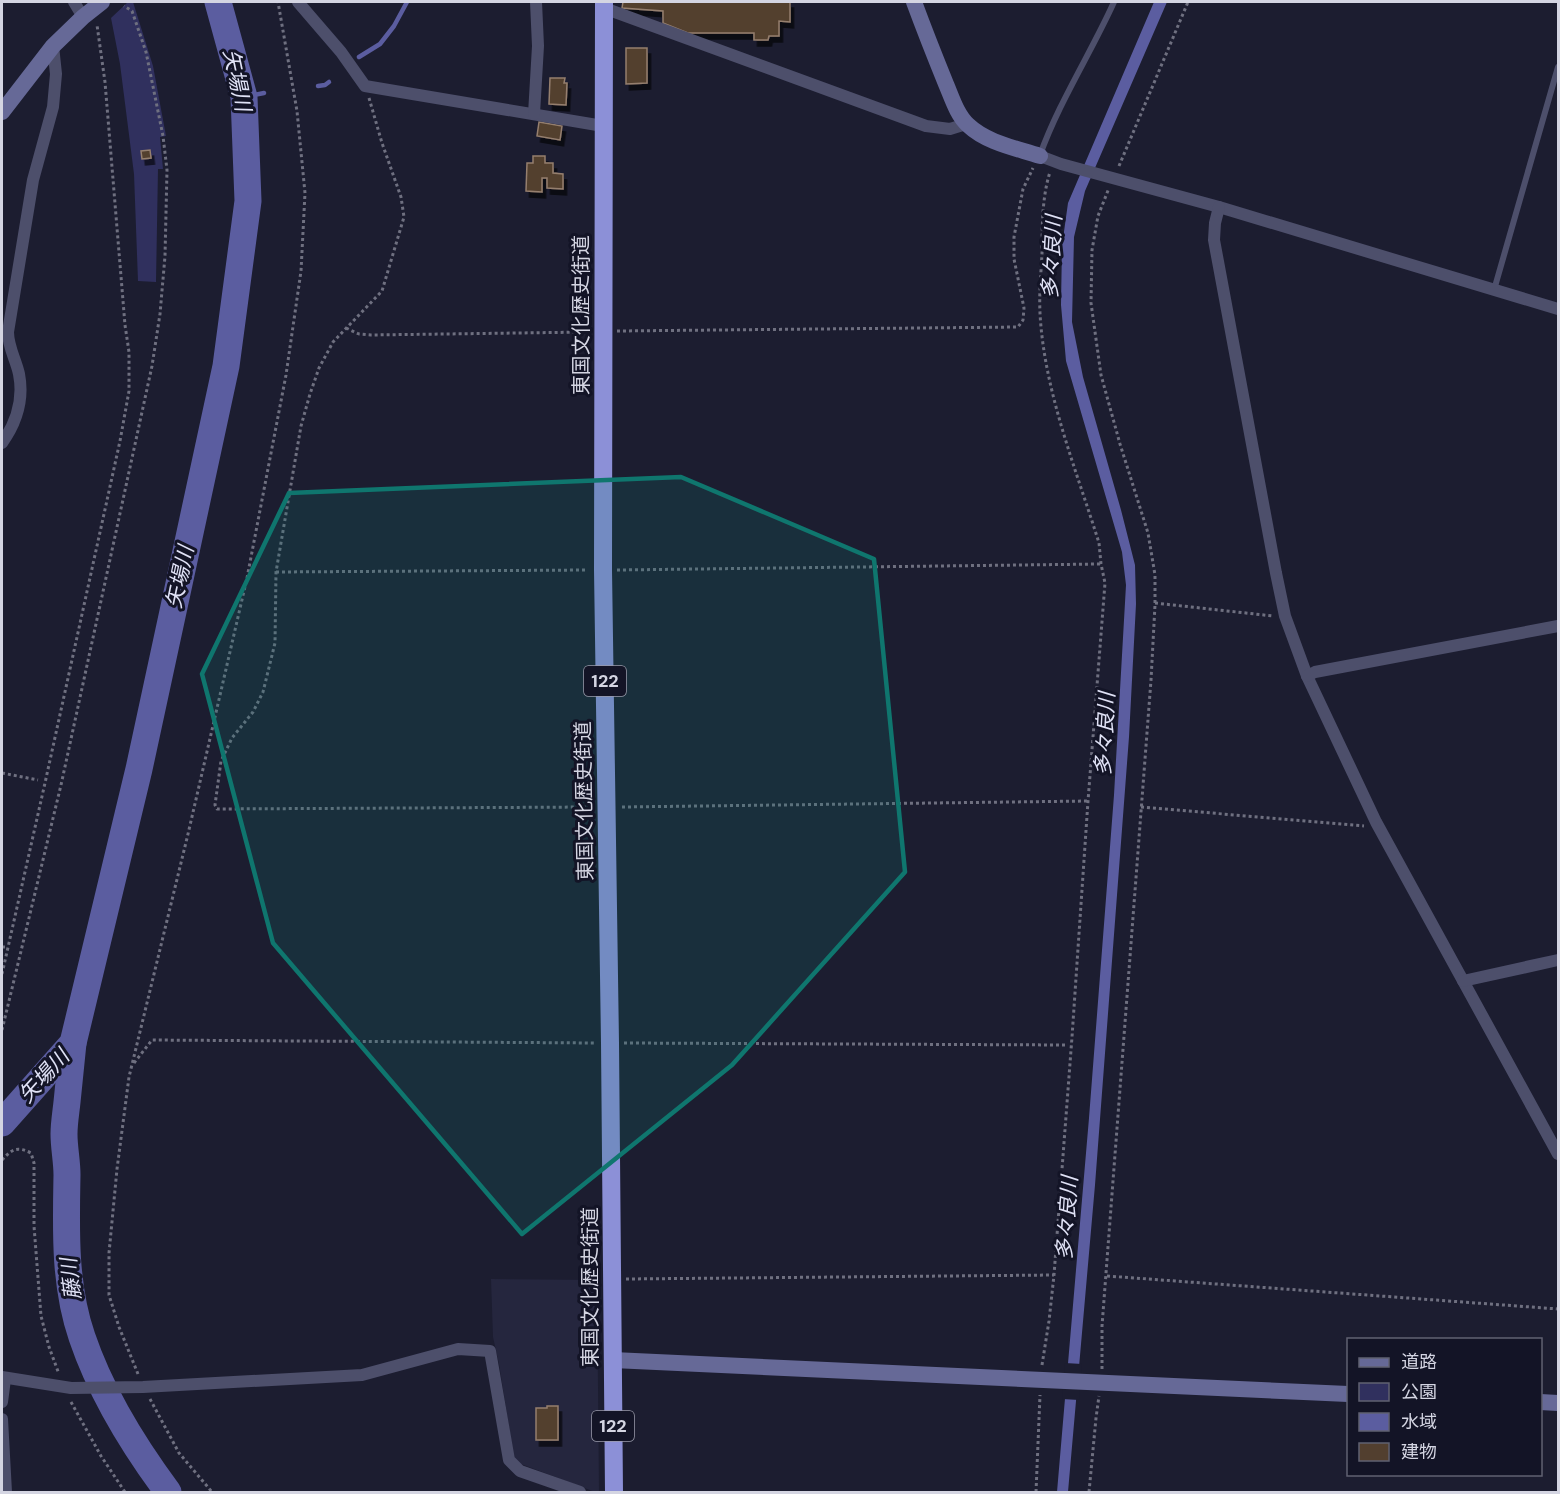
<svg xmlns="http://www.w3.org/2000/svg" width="1560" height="1494" viewBox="0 0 1560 1494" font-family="'DM Sans','Noto Sans JP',sans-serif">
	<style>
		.built { fill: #25263e }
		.green { fill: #30305e }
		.water { fill: #5b5da0 }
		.pier { fill: #1c1d30 }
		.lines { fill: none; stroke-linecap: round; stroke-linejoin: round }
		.stream { stroke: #5b5da0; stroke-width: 4.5 }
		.river { stroke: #5b5da0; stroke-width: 27 }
		.building { fill: #523f2f; stroke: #957f6e; stroke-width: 1.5; filter: url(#shadow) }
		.path { stroke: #6f7080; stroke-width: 3; stroke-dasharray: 3 3; stroke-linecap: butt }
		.lane { stroke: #4d4f6b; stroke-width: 6 }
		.street { stroke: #4d4f6b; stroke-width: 12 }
		.secondary { stroke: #666997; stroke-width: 16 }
		.highway { stroke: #8c90d7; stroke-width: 18 }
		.marked { fill: #0f766e; fill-opacity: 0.2; stroke: #0f766e; stroke-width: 4.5; stroke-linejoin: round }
		.labels { text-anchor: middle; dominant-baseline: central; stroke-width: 6; stroke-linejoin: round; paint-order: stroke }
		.shield { fill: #131426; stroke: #9a9baa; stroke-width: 1.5 }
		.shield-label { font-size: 18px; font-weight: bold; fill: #d4d5e2 }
		.street-label { font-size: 20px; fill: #d4d5e2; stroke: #131426 }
		.water-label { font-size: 21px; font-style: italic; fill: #e0e2f6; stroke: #131426 }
	</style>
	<defs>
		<filter id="shadow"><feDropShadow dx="3.5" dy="6" stdDeviation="0" flood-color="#0009"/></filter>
	</defs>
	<rect width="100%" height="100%" fill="#1c1d30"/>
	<!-- built -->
	<path class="built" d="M491,1279L597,1280L599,1492H595L521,1464L514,1458L499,1364L493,1337Z"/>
	<!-- green -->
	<path class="green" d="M128,2H133L153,66L166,136L160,137L163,169H158L156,282L138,281L134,174L120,64L111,18Z"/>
	<!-- water -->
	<path class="water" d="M1154,2H1167L1085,191L1074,237L1072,322L1083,377L1121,510L1135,565L1136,604L1129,737L1095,1185L1068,1492H1057L1089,1118L1114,795L1126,585L1122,552L1066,361L1061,305L1062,246L1068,203Z"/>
	<!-- pier -->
	<path class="pier" d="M1065,1363L1082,1364L1079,1400L1062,1399Z"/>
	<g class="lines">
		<!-- stream -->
		<g class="stream">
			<path d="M359,57L380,44L394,26L407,2"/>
			<path d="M318,86L325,85L329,82"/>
			<path d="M244,97L264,93"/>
		</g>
		<!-- river -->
		<g class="river">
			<path d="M73,1043C71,1063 69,1082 67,1102C66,1112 64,1123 64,1134C64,1148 67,1161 67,1175C66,1229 64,1285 82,1337C101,1393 133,1445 168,1492"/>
			<path d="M2,1123L73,1043L139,769L226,366L248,201L244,97L218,2"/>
		</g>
	</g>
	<!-- building -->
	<g class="building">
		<path d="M623,2H790V22L779,21V36H769L768,40H754V33H688L663,23V11L622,8Z"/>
		<path d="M626,48H647V83L626,84Z"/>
		<path d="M550,78H565L564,83H567L566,105L549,104Z"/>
		<path d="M539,122L562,126L560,140L537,136Z"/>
		<path d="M150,150L151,158L142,159L141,151Z"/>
		<path d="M533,156H545V163H553V173L563,174V189L547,188V178H542V192L526,191L527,163H533Z"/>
		<path d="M547,1406H558V1440H536V1408H547Z"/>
	</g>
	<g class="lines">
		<!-- path -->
		<g class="path">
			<path d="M369,98L382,143L401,197L404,217L382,291L333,342L319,368L310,394L301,426L276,572L275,643L263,692L253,712L232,738L221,761L215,805L217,809L591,807"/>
			<path d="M1119,166L1188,2"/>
			<path d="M346,328L359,334L371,335L590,332"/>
			<path d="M617,331L1018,327L1023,320L1024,308L1014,259V237L1023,189L1033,168"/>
			<path d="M617,570L1101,564"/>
			<path d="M276,572L587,570"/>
			<path d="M1155,603L1273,616"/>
			<path d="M2,773L38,780"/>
			<path d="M622,807L1088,801"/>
			<path d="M1141,807L1364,826"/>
			<path d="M2,947H8"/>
			<path d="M2,974L45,783L120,441L129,391V352L125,325L105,82L97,25"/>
			<path d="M2,1030L61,785L152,366L160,314L165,256L167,170L163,136L146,52L132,11L124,6"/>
			<path d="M624,1043L1067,1045"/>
			<path d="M134,1063L152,1040L596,1043"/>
			<path d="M2,1160C12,1149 17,1146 31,1153L34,1163V1226L41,1316L49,1347L59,1374"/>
			<path d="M1107,1276L1558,1309"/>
			<path d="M626,1279L1054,1275"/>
			<path d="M1042,1365L1049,1321L1054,1275L1072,1037L1088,801L1105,583L1101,564L1099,543C1076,469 1044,391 1040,313C1039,293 1041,273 1042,254C1042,227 1042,197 1050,172"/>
			<path d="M1102,1369V1326L1151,680L1155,605V575L1148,533L1120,444L1101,375L1091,303L1092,250L1098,216L1109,188"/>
			<path d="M138,1374L119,1327L109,1295V1253L117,1169L129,1077L188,834L247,578L286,375L301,271L305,193L297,111L278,2"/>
			<path d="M150,1399L179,1453L212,1492"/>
			<path d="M71,1402L101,1456L125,1492"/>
			<path d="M1036,1492L1040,1395"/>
			<path d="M1089,1492L1096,1418L1099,1396"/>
		</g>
		<!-- lane -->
		<g class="lane">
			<path d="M1040,155C1059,102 1091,53 1114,2"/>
			<path d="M1494,290L1558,67"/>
		</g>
		<!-- street -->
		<g class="street">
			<path d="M74,2L83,17"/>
			<path d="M298,2L341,52L365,86L603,126"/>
			<path d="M604,8L926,126L950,129L966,124"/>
			<path d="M534,114L538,46L536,2"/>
			<path d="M1040,156L1061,164L1219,207L1558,309"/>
			<path d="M1219,207L1215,223L1214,240L1276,573L1285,616L1307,676L1376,822L1558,1154"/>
			<path d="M2,443C17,422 24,400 19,374C16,360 8,347 8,332L33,180L53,107L56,74L53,46"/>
			<path d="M1307,676L1315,672L1558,626"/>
			<path d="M1463,981L1558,960"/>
			<path d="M2,1377L71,1388L143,1387L362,1375L458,1349L490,1351L509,1460L520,1471L580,1492"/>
			<path d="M2,1402L5,1379"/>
			<path d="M2,1419L6,1492"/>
		</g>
		<!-- secondary -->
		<g class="secondary">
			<path d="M914,2C924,29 935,57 946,84C952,98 957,115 968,125C987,143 1016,148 1040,156"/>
			<path d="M2,112L53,46L83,17L102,2"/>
			<path d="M613,1360L1348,1394"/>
			<path d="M1540,1402L1558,1403"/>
		</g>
		<!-- highway -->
		<path class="highway" d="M604,2L603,570L610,1043L614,1492"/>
	</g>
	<!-- marked area -->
	<path class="marked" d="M681,477L874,559L905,872L732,1065L522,1234L273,943L202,674L289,493Z"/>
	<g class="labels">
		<!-- shield labels -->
		<g class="shield">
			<rect x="584" y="666" width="42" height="30" rx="4.5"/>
			<rect x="592" y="1411" width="42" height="30" rx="4.5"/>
		</g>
		<g class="shield-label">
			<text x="605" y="681">122</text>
			<text x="613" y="1426">122</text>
		</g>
		<!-- street labels -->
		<g class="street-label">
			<text transform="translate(581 315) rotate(-90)">東国文化歴史街道</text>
			<text transform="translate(584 801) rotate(-91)">東国文化歴史街道</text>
			<text transform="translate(590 1287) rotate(-90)">東国文化歴史街道</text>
		</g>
		<!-- water labels -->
		<g class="water-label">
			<text transform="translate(237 80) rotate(78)">矢場川</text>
			<text transform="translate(1052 257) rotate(-87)">多々良川</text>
			<text transform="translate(180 577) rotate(-78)">矢場川</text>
			<text transform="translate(1105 734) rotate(-87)">多々良川</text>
			<text transform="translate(44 1076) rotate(-48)">矢場川</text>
			<text transform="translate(1067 1218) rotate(-86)">多々良川</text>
			<text transform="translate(71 1279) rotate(-97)">藤川</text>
		</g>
	</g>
	<!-- border -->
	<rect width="1560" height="1494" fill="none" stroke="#d4d5e2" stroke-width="6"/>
	<!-- legend -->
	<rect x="1347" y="1338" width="195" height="138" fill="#131426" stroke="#606171" stroke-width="1.5"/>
	<rect x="1359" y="1358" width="30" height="9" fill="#666997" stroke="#606171" stroke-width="1.5"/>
	<text x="1401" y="1368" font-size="18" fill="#d4d5e2">道路</text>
	<rect x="1359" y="1383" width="30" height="18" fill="#30305e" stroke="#606171" stroke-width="1.5"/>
	<text x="1401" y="1398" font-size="18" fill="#d4d5e2">公園</text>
	<rect x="1359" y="1413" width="30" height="18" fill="#5b5da0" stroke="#606171" stroke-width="1.5"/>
	<text x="1401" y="1428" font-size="18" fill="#d4d5e2">水域</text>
	<rect x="1359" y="1443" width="30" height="18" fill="#523f2f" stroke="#606171" stroke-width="1.5"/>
	<text x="1401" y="1458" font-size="18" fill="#d4d5e2">建物</text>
</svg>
